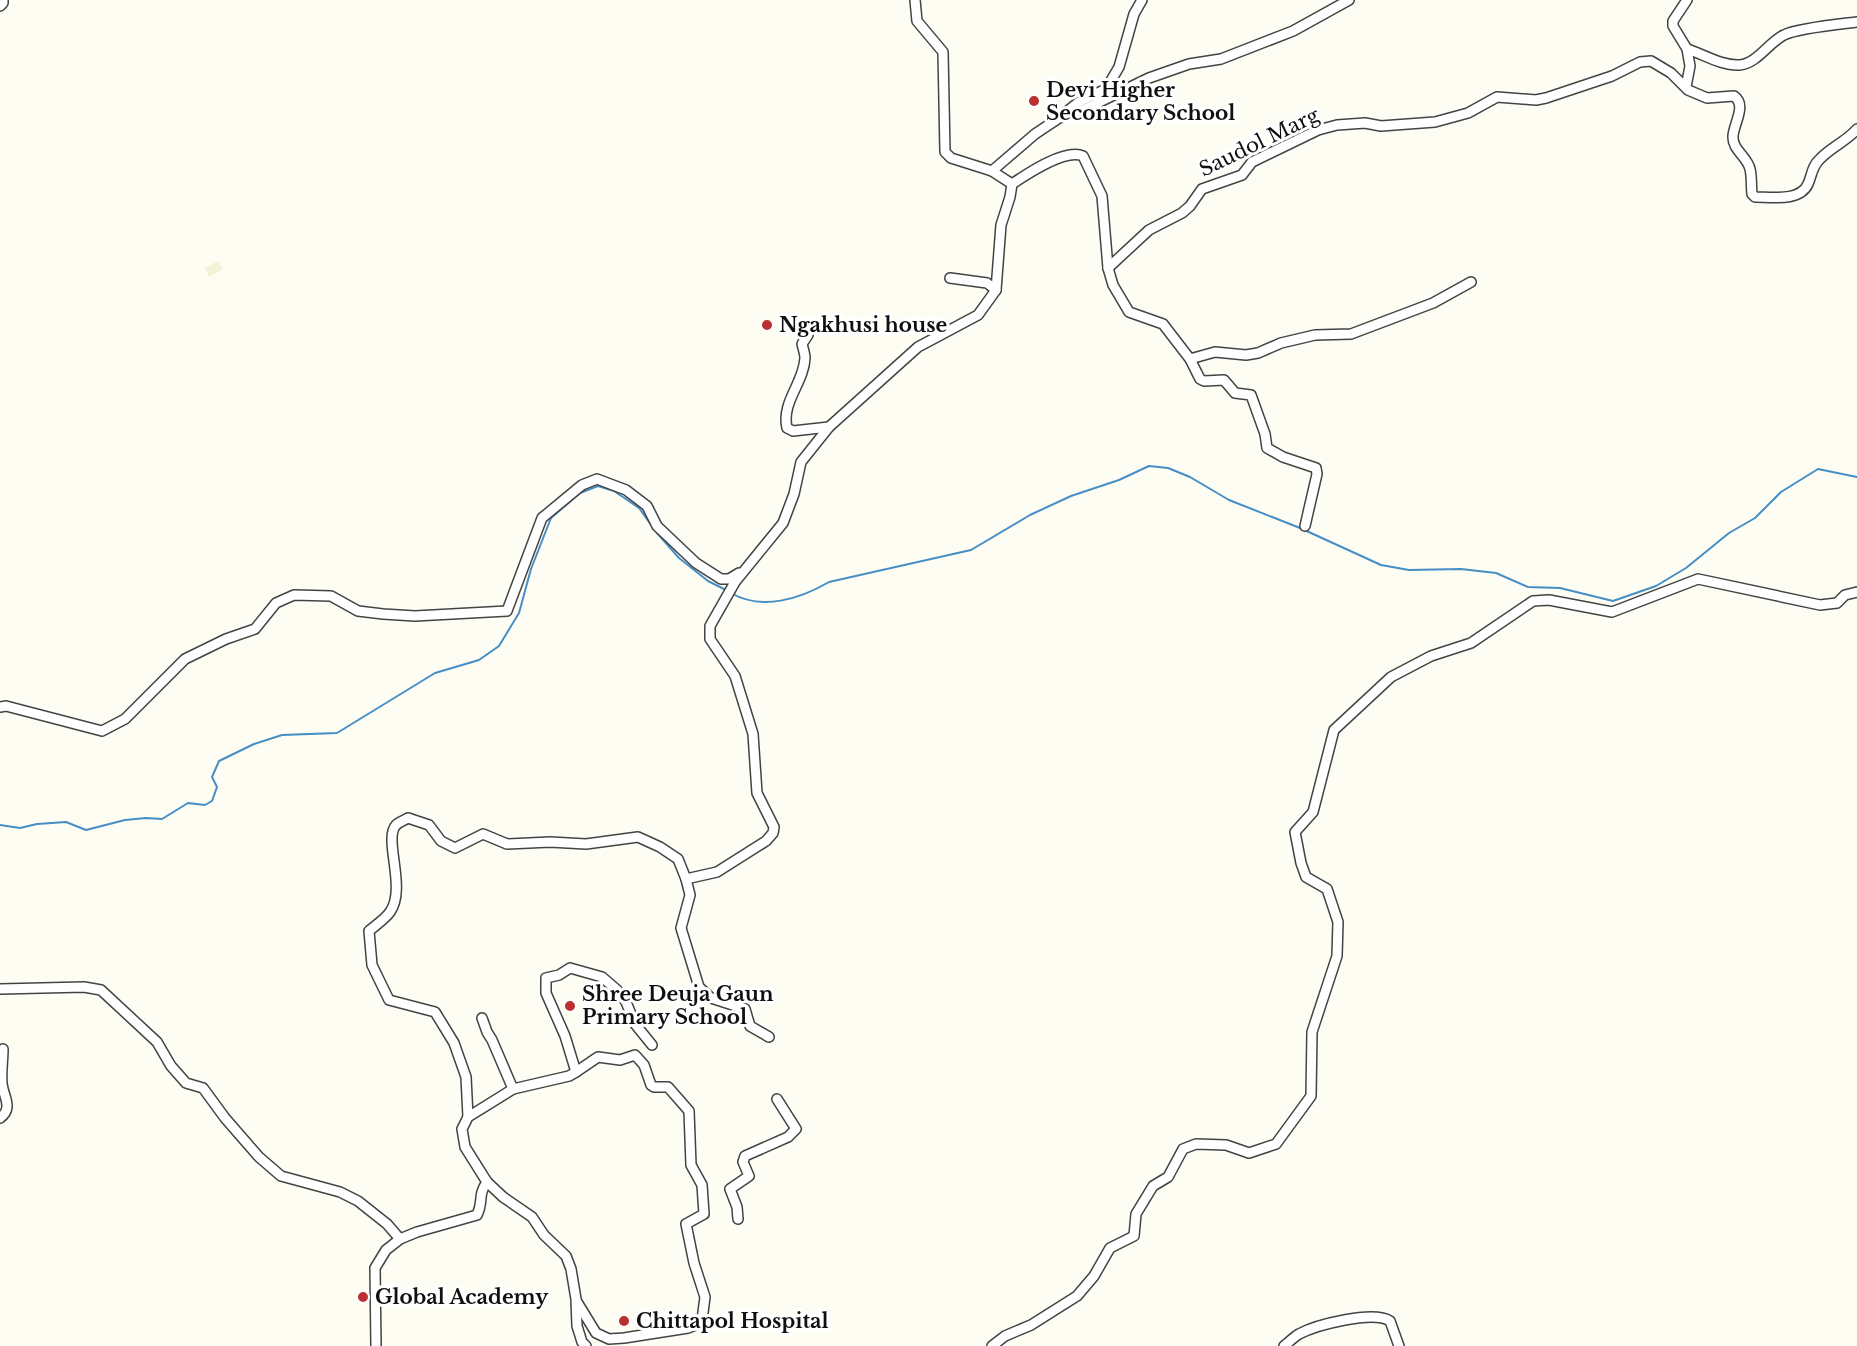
<svg xmlns="http://www.w3.org/2000/svg" width="1857" height="1346" viewBox="0 0 1857 1346" font-family="'Libre Baskerville',serif">
	<style>
		.farmland { fill: #f4f2d5 }
		.lines { fill: none; stroke-linecap: round; stroke-linejoin: round }
		.stream { stroke: #468ec6; stroke-width: 2 }
		.street-casing { stroke: #434343; stroke-width: 12 }
		.street { stroke: #fff; stroke-width: 9 }
		.poi-dot { fill: #ba2f30; stroke: #fff; stroke-width: 2 }
		.labels { text-anchor: middle; dominant-baseline: central; stroke-width: 6; stroke-linejoin: round; paint-order: stroke }
		.poi-label { font-size: 20px; font-weight: bold; fill: #101010; stroke: #fff; text-anchor: start }
		.street-label { font-size: 20px; fill: #101010; stroke: #fff }
	</style>
	<rect width="100%" height="100%" fill="#fefdf4"/>
	<!-- farmland -->
	<path class="farmland" d="M218,261L223,269L209,277L205,268Z"/>
	<g class="lines">
		<!-- stream -->
		<g class="stream">
			<path d="M731,593C762,611 800,599 829,582L971,550L1030,515L1071,496L1119,480L1149,466L1168,468L1190,477L1229,500L1300,528L1381,565L1409,570L1461,569L1496,573L1528,587L1560,588L1613,601L1656,586L1686,568L1729,533L1755,518L1781,492L1818,469L1857,477"/>
			<path d="M0,825L20,828L37,824L66,822L86,830L125,820L146,818L162,819L188,803L205,805L212,801L217,787L212,777L219,761L254,744L282,735L337,733L435,673L479,660L499,646L519,613L531,569L551,518L580,493L598,486L614,491L639,508L657,533L679,558L708,581L726,590"/>
		</g>
		<!-- street casing -->
		<g class="street-casing">
			<g id="street">
				<path d="M0,6L3,3V0"/>
				<path d="M1687,49C1703,54 1722,66 1739,65C1757,64 1769,42 1784,35C1798,28 1841,24 1857,22"/>
				<path d="M1686,87L1690,66L1687,49L1673,26V21L1687,0"/>
				<path d="M1065,113L1079,102L1106,89L1119,67L1134,14L1142,0"/>
				<path d="M992,171L1035,134L1059,118L1085,109L1149,78L1189,64L1221,59L1293,31L1349,0"/>
				<path d="M1012,184C1027,174 1065,148 1083,156L1102,196L1108,268L1113,285L1129,312L1163,324L1190,359L1200,379L1204,381L1224,380L1235,393L1251,395L1265,434L1267,448L1283,457L1316,468L1317,474L1305,526"/>
				<path d="M1108,268L1149,230L1182,213L1190,206L1202,189L1242,175L1252,162L1318,130L1337,125L1365,123L1381,126L1435,122L1468,113L1497,97L1536,100L1546,98L1612,76L1640,62L1651,61L1671,73L1688,90L1707,98L1734,96C1747,105 1734,123 1733,136C1732,150 1747,156 1750,169C1752,177 1751,186 1752,194L1755,197C1771,197 1800,202 1808,184C1812,175 1812,166 1820,159C1831,147 1847,141 1857,129"/>
				<path d="M950,278L987,283L996,290"/>
				<path d="M808,335L802,344C803,348 805,354 805,358C804,383 781,402 787,428L793,431L829,427"/>
				<path d="M1190,359L1215,352L1246,355L1258,353L1281,343L1315,335L1351,334L1433,303L1471,282"/>
				<path d="M0,707L6,706L102,731L125,719L185,659L226,639L255,629L276,603L294,595L331,596L358,611L383,614L415,616L507,611L542,518L582,485L597,479L626,490L647,506L657,526L696,563L721,579H729L739,573"/>
				<path d="M686,879L717,872L766,841L773,833L774,827L757,793L753,734L735,676L710,639V626L735,582L783,523L794,494L801,462L829,427L918,347L978,315L996,290L1001,225L1010,197L1012,184L992,171L951,158L945,152L943,52L917,21L915,0"/>
				<path d="M0,989L84,987L101,990L157,1042L171,1066L186,1083L203,1088L225,1118L259,1157L281,1176L340,1192L358,1201L387,1224L400,1239"/>
				<path d="M482,1018L487,1032L492,1040L513,1089"/>
				<path d="M576,1072L598,1057L620,1060L635,1055L644,1065L651,1085L654,1087H668L689,1111L691,1165L702,1185L704,1214L686,1224L694,1263L705,1297L702,1320L698,1324L688,1328L624,1338L609,1339L596,1333L577,1302"/>
				<path d="M468,1117L466,1077L454,1043L435,1012L389,1000L372,965L369,931C376,925 385,919 390,912C407,888 383,839 396,825C399,822 405,820 408,818L429,825L441,841L455,848L483,834L507,844L550,842L586,844L638,837L660,847L678,859L686,879L690,895L681,928L699,987L711,998L745,1009L750,1026L769,1037"/>
				<path d="M0,1118C14,1108 3,1096 2,1083C1,1072 3,1060 3,1049"/>
				<path d="M738,1219L737,1207L730,1189L749,1176L743,1162L745,1156L788,1137L796,1129L777,1099"/>
				<path d="M376,1346L375,1268L386,1250L400,1239L417,1232L477,1215C484,1201 477,1196 487,1182"/>
				<path d="M586,1346L582,1342L577,1326L576,1299L571,1269L566,1256L544,1235L532,1217L503,1197L487,1182L465,1147L462,1129L468,1117L513,1089L569,1076L576,1072L565,1036L546,993V978L559,975L570,968L602,977L617,990L626,1002L635,1024L652,1045"/>
				<path d="M992,1346L1005,1336L1031,1325L1077,1296L1094,1276L1110,1248L1134,1236L1136,1214L1153,1186L1168,1177L1183,1149L1196,1144L1226,1145L1249,1153L1276,1144L1311,1096L1312,1032L1337,956L1338,922L1327,889L1306,877L1301,863L1295,832L1313,812L1334,730L1391,677L1431,656L1471,643L1533,601L1549,600L1612,612L1698,579L1820,605L1837,603L1845,595L1857,592"/>
				<path d="M1284,1346C1289,1342 1294,1337 1299,1334C1316,1325 1373,1310 1390,1321L1399,1346"/>
			</g>
		</g>
		<!-- street -->
		<use href="#street" class="street"/>
	</g>
	<!-- markers -->
	<g class="poi-dot">
		<circle cx="1034" cy="101" r="6"/>
		<circle cx="767" cy="325" r="6"/>
		<circle cx="570" cy="1006" r="6"/>
		<circle cx="363" cy="1297" r="6"/>
		<circle cx="624" cy="1321" r="6"/>
	</g>
	<g class="labels">
		<!-- poi labels -->
		<g class="poi-label">
			<text x="1046" y="90">Devi Higher<tspan x="1046" dy="23">Secondary School</tspan></text>
			<text x="779" y="325">Ngakhusi house</text>
			<text x="582" y="994">Shree Deuja Gaun<tspan x="582" dy="23">Primary School</tspan></text>
			<text x="375" y="1297">Global Academy</text>
			<text x="636" y="1321">Chittapol Hospital</text>
		</g>
		<!-- street labels -->
		<g class="street-label">
			<text transform="translate(1259 142) rotate(-26)">Saudol Marg</text>
		</g>
	</g>
</svg>
